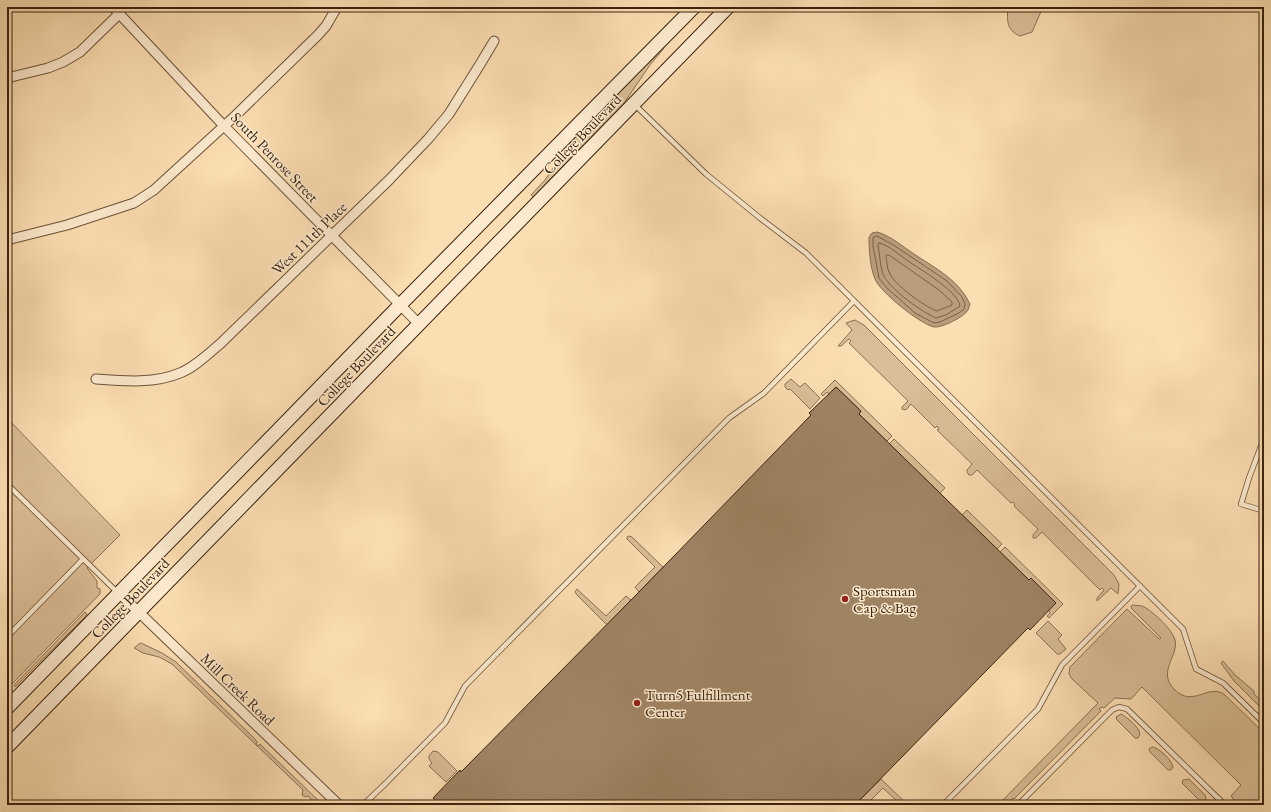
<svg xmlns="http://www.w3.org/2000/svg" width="1271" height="812" viewBox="0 0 1271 812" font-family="'EB Garamond',serif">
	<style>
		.green { fill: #dbbe97; stroke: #8b7052 }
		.water { fill: #ba9e7b; stroke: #876d4f }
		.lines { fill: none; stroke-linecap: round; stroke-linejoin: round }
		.shore { stroke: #7a6044; stroke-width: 1 }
		.building { fill: #9f8464; stroke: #3b230e }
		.service-casing { stroke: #6b5237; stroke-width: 6 }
		.minor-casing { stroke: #6b5237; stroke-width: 11 }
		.secondary-casing { stroke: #3b230e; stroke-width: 15 }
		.service { stroke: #fdeace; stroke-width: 4.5 }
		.minor { stroke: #fdeace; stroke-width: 9 }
		.secondary { stroke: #fdeace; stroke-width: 13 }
		.poi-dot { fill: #8f2418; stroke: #fdeace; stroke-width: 1.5 }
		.labels { text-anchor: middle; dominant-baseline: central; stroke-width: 3; stroke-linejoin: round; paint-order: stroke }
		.street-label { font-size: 15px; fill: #3b230e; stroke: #fdeace }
		.poi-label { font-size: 15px; fill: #3b230e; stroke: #fdeace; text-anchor: start }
	</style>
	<rect width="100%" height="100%" fill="#fcdeb3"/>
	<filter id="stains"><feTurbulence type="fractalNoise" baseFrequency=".005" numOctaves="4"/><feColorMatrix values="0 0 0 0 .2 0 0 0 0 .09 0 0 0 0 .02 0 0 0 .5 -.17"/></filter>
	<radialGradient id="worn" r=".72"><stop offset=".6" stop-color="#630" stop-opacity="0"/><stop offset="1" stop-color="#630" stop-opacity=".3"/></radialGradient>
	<!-- green -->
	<g class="green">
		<path d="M1008,7H1043L1032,32L1020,36C1006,30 1007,20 1008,7Z"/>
		<path d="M663,46L664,48L650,65L624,103L533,197L531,195L545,180L576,135Z"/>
		<path d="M855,320L864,325L1114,575L1119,584L1118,594L1111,588L1097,601V598L1104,590L1102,588L1100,590L1042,532L1036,538H1033V535L1038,529L1014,506L1015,504L1013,502L1011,503L977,470L972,475H969L967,472V470L972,464L937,430L939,429L937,426L935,428L911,404L906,410L902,409V407L908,401L849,343L851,341L849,339L841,346H838L852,330L846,323Z"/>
		<path d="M791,379L800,387L805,383L820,398L810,409L790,389L788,390L785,387V384Z"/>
		<path d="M835,380L892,436L887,441L859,414L861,411L836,387L829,394L827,392L823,396L821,394Z"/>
		<path d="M7,418L120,535L87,568L97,581V588L100,589V594L7,689Z"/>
		<path d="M894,439L945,488L940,493L889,444Z"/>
		<path d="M967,510L1002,544L997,549L962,515Z"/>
		<path d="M629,536L632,537L663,567L639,592L635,587L655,567L627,539V537Z"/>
		<path d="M1005,547L1063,604L1049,618L1047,616L1050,613L1031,579L1029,580L1000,552Z"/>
		<path d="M577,589L606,616L626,596L631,600L607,625L577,595L575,592Z"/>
		<path d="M1133,605L1142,606L1146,608C1155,614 1172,629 1175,640C1179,656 1157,671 1174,689C1193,709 1209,682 1225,695L1264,733V801L1260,805H1248L1243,800L1238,805L1231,796L1241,785L1142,687L1131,699L1115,698L1104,708L1102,707L1099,709L1101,711L1014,799L1013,798L1011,800L1012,801L1009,805H998L1098,703L1072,679L1069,674L1070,667L1127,609L1159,639L1161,638L1132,609L1131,606Z"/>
		<path d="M85,612L87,614L84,618L15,687L14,685Z"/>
		<path d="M1048,621L1062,635L1058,639L1066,649L1060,654H1057L1036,633Z"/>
		<path d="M141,643L162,653L176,662L254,738L257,742L256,744L258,746L260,744L262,746L323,805H316L308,796L306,797L302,795L303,790L172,664L159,657L143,653L134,648L139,644Z"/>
		<path d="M1223,661L1235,675L1254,691V694L1264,703V711L1234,681L1221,663Z"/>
		<path d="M1121,714C1127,717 1139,727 1140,734L1138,738H1135L1117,720L1116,717Z"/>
		<path d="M1152,747C1158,747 1172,760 1173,767L1171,770H1168L1150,752L1149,749Z"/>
		<path d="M433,751L438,752L457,771L446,782L429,766L432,763L429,759V756Z"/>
		<path d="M881,779L908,805H901L883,788L866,805H860L857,803Z"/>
		<path d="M1189,779L1205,795L1206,799L1204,803L1201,802L1182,783L1183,780Z"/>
	</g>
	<!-- water -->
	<path class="water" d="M877,232C891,236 902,246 914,254C935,268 959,280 970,304C969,306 969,308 968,310C964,317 942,328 934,327C920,324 880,292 875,279C870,267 869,250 869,237L872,233Z"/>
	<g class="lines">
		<!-- shore -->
		<g class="shore">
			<path d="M877,236L895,246L947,281L962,297L965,304L964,309L959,313L940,322L934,323L915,313L887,288L879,278L873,246V238Z"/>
			<path d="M879,243C889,245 899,255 908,261C921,270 958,291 960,306L946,315L936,318C922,312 891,290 884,276C880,268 880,255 878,245Z"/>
			<path d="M887,255H889L939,290L952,302V305L937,311C925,307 893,284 889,272C887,268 887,262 886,257Z"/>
		</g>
	</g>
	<!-- building -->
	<path class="building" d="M836,387L861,411L859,414L1029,580L1031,578L1056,603L1030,630L1028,628L855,805H440L433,798L460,770L461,772L639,592L811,415L809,413Z"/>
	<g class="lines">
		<!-- service casing -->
		<g class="service-casing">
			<g id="service">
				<path d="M635,105L706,174L760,218L806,253L1183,629L1196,669L1223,683L1264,723"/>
				<path d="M1264,438L1249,478L1241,504L1264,511"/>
				<path d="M7,484L117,592"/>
				<path d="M7,637L83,559"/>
				<path d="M363,805L386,783L445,723L465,686L729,418L764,393L854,301"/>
				<path d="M943,805L1038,709L1062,665L1140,586"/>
				<path d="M1018,805L1112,710L1119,707L1127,709L1225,805"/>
				<path d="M1214,805L1219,799"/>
			</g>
		</g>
		<!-- minor casing -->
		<g class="minor-casing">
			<g id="minor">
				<path d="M113,7L224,126L419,324"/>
				<path d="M7,78L48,68L63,62L80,52L119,14"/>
				<path d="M7,240L67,225L134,203L154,190L236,115L318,35L326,26L337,7"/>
				<path d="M96,379C123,381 154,384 180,373C195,367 208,354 220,344L389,180L428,139L449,114L479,66L494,41"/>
				<path d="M119,593L339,805"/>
			</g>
		</g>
		<!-- secondary casing -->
		<g class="secondary-casing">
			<g id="secondary">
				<path d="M7,708L400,305L694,7"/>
				<path d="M7,747L728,7"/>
			</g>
		</g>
		<!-- service -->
		<use href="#service" class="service"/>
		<!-- minor -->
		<use href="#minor" class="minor"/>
		<!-- secondary -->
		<use href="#secondary" class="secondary"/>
	</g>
	<!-- markers -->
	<g class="poi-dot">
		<circle cx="845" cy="599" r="4"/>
		<circle cx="637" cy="703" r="4"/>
	</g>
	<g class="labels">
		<!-- street labels -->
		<g class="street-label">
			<text transform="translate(582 134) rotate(-46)">College Boulevard</text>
			<text transform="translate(275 157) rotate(46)">South Penrose Street</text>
			<text transform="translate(309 238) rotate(-44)">West 111th Place</text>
			<text transform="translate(356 366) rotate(-46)">College Boulevard</text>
			<text transform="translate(130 598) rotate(-46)">College Boulevard</text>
			<text transform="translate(238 689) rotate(44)">Mill Creek Road</text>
		</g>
		<!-- poi labels -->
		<g class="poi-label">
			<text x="853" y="590">Sportsman<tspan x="853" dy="17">Cap &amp; Bag</tspan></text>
			<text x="645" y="694">Turn5 Fulfillment<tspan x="645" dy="17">Center</tspan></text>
		</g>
	</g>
	<!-- margin -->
	<rect width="1271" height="812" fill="none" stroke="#fcdeb3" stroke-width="24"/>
	<rect x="8" y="8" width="1255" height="796" fill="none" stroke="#3b230e" stroke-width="2"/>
	<rect x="12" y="12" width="1247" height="788" fill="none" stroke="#3b230e"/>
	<rect width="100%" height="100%" filter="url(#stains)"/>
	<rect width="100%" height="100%" fill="url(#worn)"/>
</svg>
